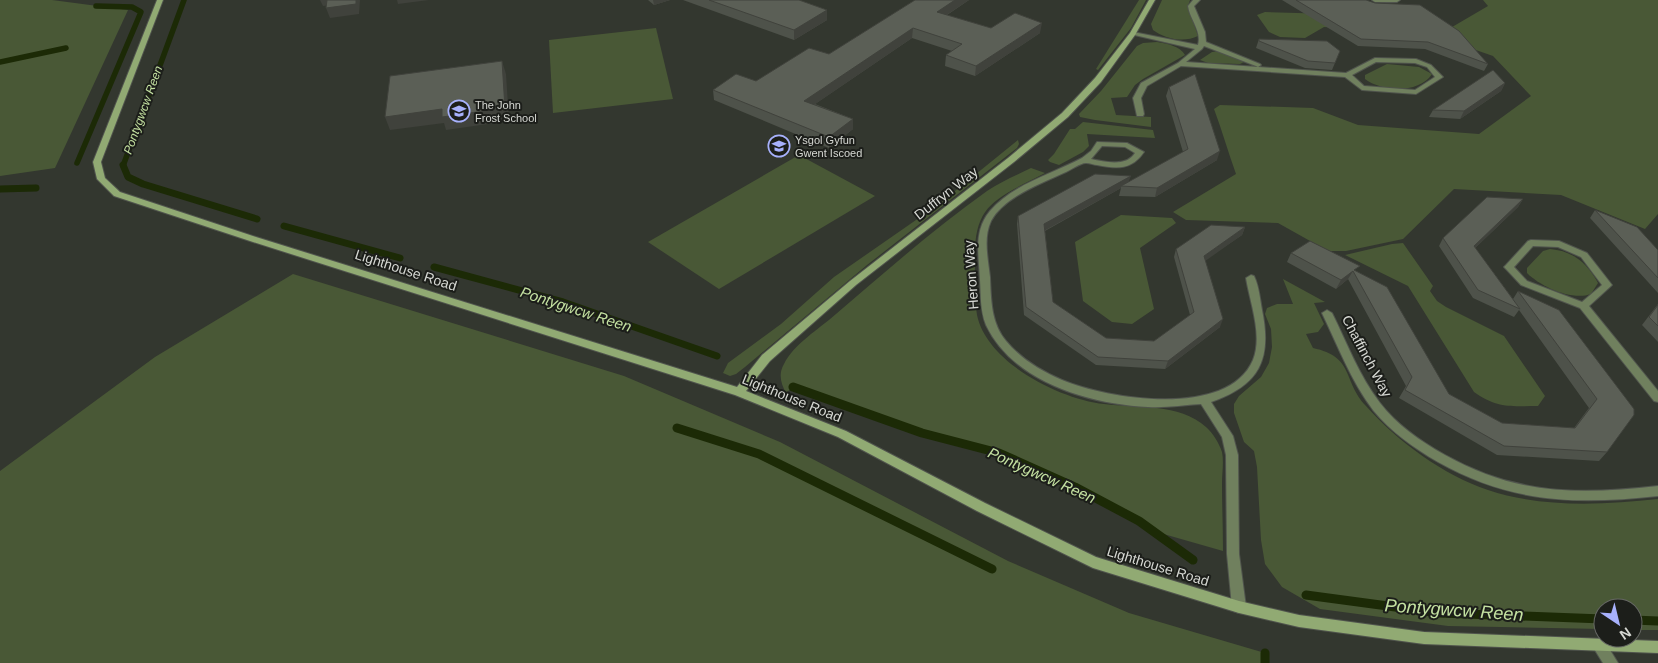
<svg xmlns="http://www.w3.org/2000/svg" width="1658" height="663" viewBox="0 0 1658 663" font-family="Arial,sans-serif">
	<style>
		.green { fill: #495836 }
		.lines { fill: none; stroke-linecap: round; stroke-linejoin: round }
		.stream-far2 { stroke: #1c2a06; stroke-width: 5.5 }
		.stream-far1 { stroke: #1c2a06; stroke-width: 7 }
		.stream { stroke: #1c2a06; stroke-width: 9 }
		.street-casing { stroke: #50544d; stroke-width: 2 }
		.secondary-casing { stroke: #50544d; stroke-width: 2 }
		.street { fill: #70805e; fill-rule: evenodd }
		.secondary { fill: #91aa73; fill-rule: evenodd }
		.wall { fill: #4e524a }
		.shaded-wall { fill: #40423c }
		.building { fill: #5b5f56; stroke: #40423c }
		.labels { text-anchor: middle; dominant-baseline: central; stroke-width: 4; stroke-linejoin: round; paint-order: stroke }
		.far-poi-label { font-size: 11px; fill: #d6d8d3; stroke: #1c1e1a; text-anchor: start }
		.far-water-label { font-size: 12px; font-style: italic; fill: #c4e1a1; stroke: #1c1e1a }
		.street-label { font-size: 14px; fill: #d6d8d3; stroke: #1c1e1a }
		.water-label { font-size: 15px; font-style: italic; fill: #c4e1a1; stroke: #1c1e1a }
		.near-water-label { font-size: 18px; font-style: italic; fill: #c4e1a1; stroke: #1c1e1a }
	</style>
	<rect width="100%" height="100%" fill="#33372f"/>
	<!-- green -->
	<g class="green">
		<path d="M0,0H52L128,10L55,168L0,176Z"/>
		<path d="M1139,0H1146L1131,28L1098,70L1096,69Z"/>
		<path d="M1162,0H1190L1188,6L1198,36C1184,43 1165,39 1153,30L1151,24Z"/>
		<path d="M1483,0H1658V214L1645,229L1561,195L1454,189L1403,239L1346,251H1328L1278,223L1186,220L1173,212L1236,174C1228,152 1222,130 1214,109L1220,105L1313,108L1358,125L1479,134L1531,96L1493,56L1427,33L1324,27L1305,38L1280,37L1269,32L1257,15L1265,12L1333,14L1447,30L1488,6Z"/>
		<path d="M656,28L673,99L553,113L549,40Z"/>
		<path d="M1157,42C1168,44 1180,46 1185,55L1143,79L1135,85L1127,97L1111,98L1116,115L1151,117V127L1095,120L1080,117L1079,114L1101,91L1137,46L1143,43Z"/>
		<path d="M1219,51L1243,61L1244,62L1240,64L1208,63L1200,60L1212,52Z"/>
		<path d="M1387,64L1419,67L1432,74C1419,94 1382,92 1365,79V75Z"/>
		<path d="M1083,122L1153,130L1155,138L1087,134L1089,146L1083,152L1059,165L1050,162L1048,160L1054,154L1070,129H1075Z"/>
		<path d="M1018,140L1019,144L1017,148L867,265L745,367L736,374L730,376L723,373L728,363L781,324L834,277L939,204Z"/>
		<path d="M799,155L875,196L719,289L648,242Z"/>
		<path d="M1031,168L1045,173C989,202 972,205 975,273C976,287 975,302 977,315C987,363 1060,399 1104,404C1137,408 1179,403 1206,427C1213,433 1219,443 1222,452C1224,462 1222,473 1222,483C1222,506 1223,528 1223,551L1153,531L1139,521L1075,487L999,453L922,433L793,387L786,393C781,384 778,374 784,364C794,344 819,329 836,314C885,272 935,228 987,191C1000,182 1017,175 1031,168Z"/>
		<path d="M1121,215L1172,218L1176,223L1140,248L1154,309L1132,324L1112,322L1083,301L1075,242Z"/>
		<path d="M1403,243L1433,286L1430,291L1437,301L1446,307L1504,336L1545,396L1538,406C1511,406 1498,409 1474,392L1408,286L1345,255L1392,244Z"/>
		<path d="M1550,249C1573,251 1587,263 1598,283L1591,294C1572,301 1541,287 1527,273V268L1543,251Z"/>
		<path d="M293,274L624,376L780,442L1008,561L1129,613L1265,653V663H0V471L155,357Z"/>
		<path d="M1283,279L1325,302L1314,303L1324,324L1318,332L1306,334L1313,348C1355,357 1342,380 1366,406C1397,441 1443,475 1488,490C1542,508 1602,505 1658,499V630H1633V608H1603V629L1448,626L1320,609L1282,587L1265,564L1261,540L1257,467L1254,451L1244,442L1234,413V404L1239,396L1261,377L1269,363L1272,347L1271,329L1265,314L1267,308L1277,304H1293Z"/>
	</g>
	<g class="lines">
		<!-- stream-far2 -->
		<g class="stream-far2">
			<path d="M0,62L66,48"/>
			<path d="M77,163L141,12L132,7L96,6"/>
			<path d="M123,166L184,0"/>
		</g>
		<!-- stream-far1 -->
		<g class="stream-far1">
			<path d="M123,165L128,177L143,184L257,219"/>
			<path d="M0,189L36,188"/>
			<path d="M284,226L400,258"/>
			<path d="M434,267L563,302L717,356"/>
		</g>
		<!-- stream -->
		<g class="stream">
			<path d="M793,387L922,433L999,453L1075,487L1139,521L1193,560"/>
			<path d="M677,428L759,454L992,569"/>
			<path d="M1306,595L1440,613L1603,619"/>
			<path d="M1633,620L1658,621"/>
			<path d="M1265,653V663"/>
		</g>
		<!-- street casing -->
		<g class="street-casing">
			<g id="street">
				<path d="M1193,0H1200L1194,6L1205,32L1206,42L1260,64L1261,65L1258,67L1346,73L1375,58L1416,59L1431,65L1443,77L1416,94L1362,90L1345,77L1181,66L1147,86L1141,98L1144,114L1143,116H1137L1133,98L1141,83L1178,63L1195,49L1130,34L1133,32L1198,45C1202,31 1190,20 1188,6ZM1204,46L1256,66L1258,67L1186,62L1202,49ZM1376,62L1415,63L1427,67L1435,77L1415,90L1364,86L1352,75Z"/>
				<path d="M1372,0H1400L1397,2H1375Z"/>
				<path d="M1097,142L1127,143L1144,152C1132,170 1117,169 1097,165C1094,165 1090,163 1086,163C1080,163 1071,170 1066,172C1042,183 1004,197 991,221C983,238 988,259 990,277C991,300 991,323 1006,341C1021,359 1041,371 1062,380C1107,399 1228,419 1253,360C1263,335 1250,303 1246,278L1251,275L1254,276C1259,286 1260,299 1262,310C1272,359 1260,385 1211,402L1233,436L1238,455L1239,554L1246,607L1244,611L1239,613L1234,611L1232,607L1227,554L1226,455L1222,437L1201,404C1183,405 1166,408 1148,407C1089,404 1013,382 986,325C980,311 981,294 980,280C979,255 973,231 990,211C1013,184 1052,174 1082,158L1091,151ZM1102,146L1125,147L1135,153C1126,167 1106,162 1091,159Z"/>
				<path d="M1531,240L1559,241L1587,253L1612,285L1589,306L1658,391V402L1654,401L1580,308L1521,285L1506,269L1504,267L1506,265L1528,241ZM1533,246L1558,247L1581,257L1602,285L1582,302L1527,281L1514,267Z"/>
				<path d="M1327,310L1332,313C1347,343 1359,376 1380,403C1397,425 1420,441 1445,455C1516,495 1579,495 1658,486V496C1576,505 1511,503 1438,462C1414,448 1391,432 1373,410C1351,381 1338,346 1322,313Z"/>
				<path d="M1600,641L1605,642L1618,663H1603L1593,647L1595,642Z"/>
			</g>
		</g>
		<!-- secondary casing -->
		<g class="secondary-casing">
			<path id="secondary" d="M157,0H163L101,162L105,178L120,192L256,237L737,387L762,355L850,281L1008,158L1062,113L1095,78L1130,33L1149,0H1155L1135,35L1101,82L1068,117L1014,162L856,285L770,361L746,391L846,431L985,503L1096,557L1239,601L1299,615L1424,632L1658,641V653L1424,644L1299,627L1239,613L1093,568L977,511L838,437L735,395L250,241L114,196L97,179L93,162Z"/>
		</g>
		<!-- street -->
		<use href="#street" class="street"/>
		<!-- secondary -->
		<use href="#secondary" class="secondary"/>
	</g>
	<!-- wall -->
	<g class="wall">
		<path d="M648,0H670L654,5Z"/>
		<path d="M683,0H799L827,10V20L794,40Z"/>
		<path d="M915,0H969L947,15L991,28L1040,33L975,76L945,66L946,55L952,51L912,38L815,104L853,119V129L829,148L714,100L713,90L756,81L829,54Z"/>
		<path d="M1282,0H1366L1488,64L1484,71L1425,49L1358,46Z"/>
		<path d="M1259,39L1340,51L1332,70L1305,68L1256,48Z"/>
		<path d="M1505,83L1501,91L1460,119L1429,117L1433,110Z"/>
		<path d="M1169,87L1217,160L1155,197L1119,196L1121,188L1045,231L1053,302L1106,338L1154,341L1190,315L1174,257L1176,249L1245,227L1242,235L1205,260L1220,327L1165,369L1096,365L1024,315L1017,224L1018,216L1129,182L1183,152L1166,96Z"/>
		<path d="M1523,199L1518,207L1475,248L1513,299L1518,291L1634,409L1607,452L1599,461L1497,455L1399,398L1406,386L1348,279L1336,289L1287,262L1291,253L1356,272L1449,394L1502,423L1574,428L1589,408L1519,310L1514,317L1473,298L1439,246L1443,238Z"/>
		<path d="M1595,210L1658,250V293L1590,218Z"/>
		<path d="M1658,304V342L1642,325Z"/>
	</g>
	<!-- shaded-wall -->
	<g class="shaded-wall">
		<path d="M320,0H330L332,5L323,6Z"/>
		<path d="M356,0H360L359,14L330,18L326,8Z"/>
		<path d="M397,0H429L398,4Z"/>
		<path d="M653,0H670L654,5Z"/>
		<path d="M955,0H969L936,22L937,12Z"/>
		<path d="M827,10V20L794,40V30Z"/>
		<path d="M1042,23L1040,33L975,76L976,66Z"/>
		<path d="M913,28L912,38L805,111L804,101Z"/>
		<path d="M502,61L506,74L509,121L446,130L444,123L390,130L385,117Z"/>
		<path d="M1505,83L1501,91L1460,119L1464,111Z"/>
		<path d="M853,119V129L829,148V137Z"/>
		<path d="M1220,151L1217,160L1155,197L1157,188Z"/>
		<path d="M1131,176L1128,183L1121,186V188L1042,232L1044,224Z"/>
		<path d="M1523,199L1518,207L1469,254L1474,246Z"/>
		<path d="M1245,227L1242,235L1201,264L1204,256Z"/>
		<path d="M1353,271L1348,279L1336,289L1341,280Z"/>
		<path d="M1223,319L1220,327L1165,369L1168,361Z"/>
	</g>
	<!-- building -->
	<g class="building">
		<path d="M327,0H356V4L326,8Z"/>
		<path d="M709,0H799L827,10L794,30Z"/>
		<path d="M915,0H955L937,12L991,28L1015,13L1042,23L976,66L946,55L962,44L913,28L804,101L853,119L829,137L713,90L736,74L756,81L809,48L829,54Z"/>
		<path d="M1296,0H1366L1375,3L1420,5L1459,31L1488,64L1428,42L1361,39Z"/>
		<path d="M1259,39L1327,41L1340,51L1335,63L1308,61L1259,41Z"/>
		<path d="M502,61L505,108L442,117V109L385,117L390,76Z"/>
		<path d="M1493,70L1505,83L1464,111L1433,110Z"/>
		<path d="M1195,74L1220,151L1157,188L1121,186L1188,149L1169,87Z"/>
		<path d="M1095,174L1131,176L1044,224L1053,302L1106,338L1154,341L1194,312L1176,249L1211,225L1245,227L1204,256L1223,319L1168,361L1098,357L1026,307L1018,216Z"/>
		<path d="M1487,197L1523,199L1474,246L1520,309L1478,290L1443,238Z"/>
		<path d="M1595,210L1637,227L1658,250V278Z"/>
		<path d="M1310,241L1360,266L1354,270L1387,287L1449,394L1502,423L1575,428L1597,399L1518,291L1559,310L1634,409V415L1607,452L1504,446L1405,390L1412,377L1353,271L1341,280L1291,253Z"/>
		<path d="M1658,305V326L1649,317Z"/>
	</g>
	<!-- icons -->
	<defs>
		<g id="school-ring" transform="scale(1.125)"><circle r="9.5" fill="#1c1e1a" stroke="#a7b1fc" stroke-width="1.5"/><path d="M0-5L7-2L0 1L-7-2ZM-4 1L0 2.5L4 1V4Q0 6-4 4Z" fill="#a7b1fc"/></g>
	</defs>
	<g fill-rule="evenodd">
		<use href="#school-ring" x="459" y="111"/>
		<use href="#school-ring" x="779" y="146"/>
	</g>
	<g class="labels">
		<!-- far-poi labels -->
		<g class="far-poi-label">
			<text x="475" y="105">The John<tspan x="475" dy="13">Frost School</tspan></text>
			<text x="795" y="140">Ysgol Gyfun<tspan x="795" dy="13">Gwent Iscoed</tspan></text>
		</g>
		<!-- far-water labels -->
		<g class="far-water-label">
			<text transform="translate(143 110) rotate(-70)">Pontygwcw Reen</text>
		</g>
		<!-- street labels -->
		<g class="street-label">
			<text transform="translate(946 193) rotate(-38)">Duffryn Way</text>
			<text transform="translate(406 270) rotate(18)">Lighthouse Road</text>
			<text transform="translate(971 275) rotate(-94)">Heron Way</text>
			<text transform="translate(1367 356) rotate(62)">Chaffinch Way</text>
			<text transform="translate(792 398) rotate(22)">Lighthouse Road</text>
			<text transform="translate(1158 566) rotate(17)">Lighthouse Road</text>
		</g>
		<!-- water labels -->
		<g class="water-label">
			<text transform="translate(576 309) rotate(18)">Pontygwcw Reen</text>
			<text transform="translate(1042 475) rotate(24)">Pontygwcw Reen</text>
		</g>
		<!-- near-water labels -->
		<g class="near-water-label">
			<text transform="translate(1454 610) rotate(4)">Pontygwcw Reen</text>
		</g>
	</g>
	<!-- north arrow -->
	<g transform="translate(1618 623) rotate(145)"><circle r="24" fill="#1c1e1a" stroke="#666864"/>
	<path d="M0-4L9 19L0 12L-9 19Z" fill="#a7b1fc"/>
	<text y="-8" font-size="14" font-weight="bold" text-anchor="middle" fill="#d6d8d3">N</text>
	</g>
</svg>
